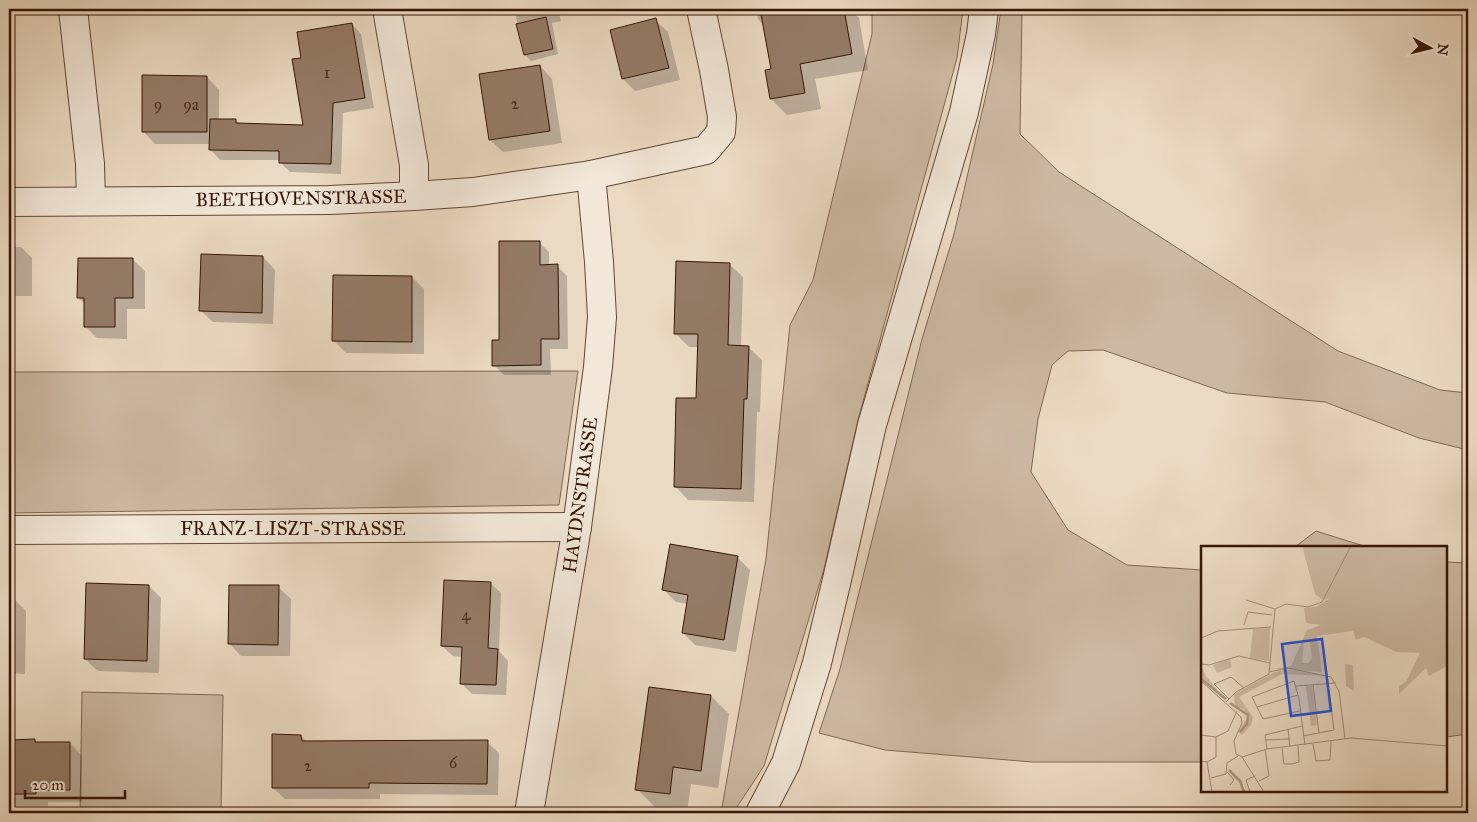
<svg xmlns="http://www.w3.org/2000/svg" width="1477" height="822" viewBox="0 0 1477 822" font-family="'IM FELL Great Primer',serif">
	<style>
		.green { fill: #ccb9a3; stroke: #816754 }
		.shadow { fill: #0003 }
		.building { fill: #947b67; stroke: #361504 }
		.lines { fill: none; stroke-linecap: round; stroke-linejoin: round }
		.minor-casing { stroke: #634634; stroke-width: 30 }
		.minor { stroke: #f2e7d8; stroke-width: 28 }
		.labels { text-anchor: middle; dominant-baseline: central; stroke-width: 5; stroke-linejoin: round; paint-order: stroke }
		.number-label { font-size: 16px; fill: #4e2e1d }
		.street-label { font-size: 19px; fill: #361504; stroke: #f2e7d8 }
		.inset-river { fill: none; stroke: #ad9782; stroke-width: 2.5 }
		.inset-road { fill: none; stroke: #a38b77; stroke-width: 1 }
		.view { fill: #1d4ed8; fill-opacity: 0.15; stroke: #1d4ed8; stroke-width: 2.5 }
		.inset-edge { fill: none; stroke: #361504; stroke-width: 2.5 }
	</style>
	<rect width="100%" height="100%" fill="#ebdac3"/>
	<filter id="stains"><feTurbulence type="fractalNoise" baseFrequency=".004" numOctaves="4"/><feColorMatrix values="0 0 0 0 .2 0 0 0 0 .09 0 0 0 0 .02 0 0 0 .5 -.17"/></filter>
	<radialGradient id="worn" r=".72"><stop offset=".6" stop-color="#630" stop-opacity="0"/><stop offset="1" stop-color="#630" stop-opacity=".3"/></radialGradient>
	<!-- green -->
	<g class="green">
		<path d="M872,9H963L957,58L858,420L824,569L764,766L733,813H721L766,559L790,325L813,280L872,34Z"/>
		<path d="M1001,9H1022L1020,134L1059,172L1338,351L1440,390L1468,393V450L1419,438L1325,402L1227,393L1103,350L1068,351L1052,365L1038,419L1031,472L1068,530L1127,565L1202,570V762H1033L885,750L819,733L840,669L922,339L954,234L993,64Z"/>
		<path d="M578,371L559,505L9,513V372Z"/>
		<path d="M1316,531L1367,547H1295Z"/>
		<path d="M1446,562L1468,563V734L1446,737Z"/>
		<path d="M82,692L223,695L221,813H80Z"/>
	</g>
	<!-- shadow -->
	<g class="shadow">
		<path d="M514,9H558L561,21L552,23L558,54L531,61L525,55Z"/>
		<path d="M756,9H849L859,18L868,70L815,79L821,109L787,115L771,99L766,71L772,70L764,26L758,19Z"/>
		<path d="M655,20L668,32L680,80L635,91L623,79L611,31Z"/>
		<path d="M352,24L361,34L374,108L343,113L341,174L290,172L280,162V160H220L211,150V144H155L143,131L207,77L219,90V120H236L240,125L305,127L303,59Z"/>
		<path d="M540,66L552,79L562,143L503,152L490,140Z"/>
		<path d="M539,242L549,252V266H557L567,276L568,349H550L551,375H504L494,365L501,341Z"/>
		<path d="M9,247H21L32,258V296H9Z"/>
		<path d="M263,257L275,270L273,324L213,322L200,310Z"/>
		<path d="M132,259L145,271V309H127V339L97,338L85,326V304L78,297Z"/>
		<path d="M729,264L743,277L741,347H748L762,360L760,412H757L754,502L688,500L675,486L697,399L699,347H689L675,333Z"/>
		<path d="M412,277L424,289V354L346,353L334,341Z"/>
		<path d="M737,557L750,570L736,652L695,645L683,633L688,604L676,602L664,590Z"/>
		<path d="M490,583L501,593L499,651L508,661L506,695L472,694L461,683L462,657L453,656L442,646Z"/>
		<path d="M149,586L161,598L159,673L98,671L85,659Z"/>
		<path d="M278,587L291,599L290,656H241L229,643Z"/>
		<path d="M9,599H14L26,611L25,674L9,673Z"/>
		<path d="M711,696L729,714L718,788L691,784L687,812L655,807L637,789Z"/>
		<path d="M301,736L307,742H487L499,753L498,795L380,794V799H285L273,788Z"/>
		<path d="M9,741H35L38,744L70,743L82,756V802H48V806H9Z"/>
	</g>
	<!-- building -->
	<g class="building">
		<path d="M760,9H844L852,54L800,64L805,93L770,99L765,70L771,69Z"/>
		<path d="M546,17L553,49L524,55L516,24Z"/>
		<path d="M656,18L669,68L622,79L610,30Z"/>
		<path d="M352,23L365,98L333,103L331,164L279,163V151L209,150L210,119H236V123L303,125L292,59L301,58L297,32Z"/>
		<path d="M540,65L550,131L489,140L479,74Z"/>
		<path d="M142,75L207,76V132H142Z"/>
		<path d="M499,241H540V265L558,264L559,339H541V365L492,366V340H499Z"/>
		<path d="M201,254L263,256L262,313L199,311Z"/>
		<path d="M78,258H133V298H115V327H84V298H77Z"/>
		<path d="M676,261L730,263L728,345L749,346L747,399H744L741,489L674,487L676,398H696L698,334H674Z"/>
		<path d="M333,275L412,276V342L332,341Z"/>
		<path d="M670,544L738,556L724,640L682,633L688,595L662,590Z"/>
		<path d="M444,580L491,582L488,648L498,649L496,685L460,684L462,647L441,646Z"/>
		<path d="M86,583L149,585L147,661L84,659Z"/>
		<path d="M229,585H279L278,645L228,644Z"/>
		<path d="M649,687L711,695L701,771L673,767L670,794L635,790Z"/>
		<path d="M272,734L301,735L302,741L488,740L487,784L369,783V788H272Z"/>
		<path d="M35,739V742H70V790H36V794H9V740Z"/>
	</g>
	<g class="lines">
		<!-- minor casing -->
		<g class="minor-casing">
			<g id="minor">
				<path d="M73,9L90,164L91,201"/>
				<path d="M387,9L414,165V196"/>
				<path d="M9,202L330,200L414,196L473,192L591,175L706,150L721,132L722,117L714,70L701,9"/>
				<path d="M9,530L577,527"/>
				<path d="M529,813L577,527L598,367L602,317L599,262L591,175"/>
				<path d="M760,813L786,763L817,663L836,584L872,425L964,112L981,34L984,9"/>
			</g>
		</g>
		<!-- minor -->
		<use href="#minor" class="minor"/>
	</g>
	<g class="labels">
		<!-- number labels -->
		<g class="number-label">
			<text x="327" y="72">1</text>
			<text x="515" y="103">2</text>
			<text x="158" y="104">9</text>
			<text x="191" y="104">9a</text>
			<text x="466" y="614">4</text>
			<text x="453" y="762">6</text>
			<text x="308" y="765">2</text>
		</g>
		<!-- street labels -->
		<g class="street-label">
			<text transform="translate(301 198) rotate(-1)">BEETHOVENSTRASSE</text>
			<text transform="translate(580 495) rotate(-82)">HAYDNSTRASSE</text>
			<text x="293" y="528">FRANZ-LISZT-STRASSE</text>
		</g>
	</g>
	<!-- overview -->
	<g transform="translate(1201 546)">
		<rect width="246" height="246" fill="#ebdac3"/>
		<path d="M101,0H246V120L228,130L225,122L198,148V140L205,136L219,107L196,106L163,91L155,94L152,85L116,90L121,126L75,123L90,120L106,84L120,79L105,77L103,62L115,61L129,52L122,54L114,48ZM108,93L111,112L107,117H101L103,95ZM69,82L68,115L49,112L52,83ZM29,113L31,121L16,127L12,119ZM144,118L152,119L153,145L145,140ZM0,119L5,130L24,154L0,134ZM87,123L127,130L81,128L38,151L52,171L50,179L41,189L37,186L47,171L43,163L34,161L33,148L74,126ZM105,140H111L116,179L110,180Z" fill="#ccb9a3" fill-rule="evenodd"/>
		<path class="inset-river" d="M0,133L25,153M29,157L47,169L46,178L39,186M28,224L39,235L43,246"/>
		<path class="inset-road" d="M45,54L74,63M43,79L47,66L71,69M0,92L17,85L70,81M0,118L8,119L38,110L69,117M68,126L87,122L130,131L138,145L144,193M0,135L40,171L41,177L33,195L35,208L41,211M112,139L118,187M95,140L135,137M28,153L13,138L30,131L43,142M25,156L35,146L68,128L74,63L85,58L107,61L121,56L150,0M56,161L97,149M99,165L62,173L51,151L93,135L98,153L104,199M87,183L89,201M0,189L15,191M102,190L133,184L127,140M15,191L27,185L36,165M65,194L88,193M112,198L115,215L129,214L130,195M81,202L83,218H91L98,216L97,200M66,203L64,189L101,180M41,211L66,203L150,192L247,200M41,211L63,246M0,215L6,216L15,211V191M6,216L11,246M26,226L33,234L29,239M10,232L25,228L26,217L37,210M58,235L68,230L64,203M49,246L45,234L54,230"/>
		<path class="view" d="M121,93L130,165L90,170L81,98Z"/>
		<rect width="246" height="246" class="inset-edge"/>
	</g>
	<!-- margin -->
	<rect width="1477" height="822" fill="none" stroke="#ebdac3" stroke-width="30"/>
	<rect x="10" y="10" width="1457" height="802" fill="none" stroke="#361504" stroke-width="2.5"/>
	<rect x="15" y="15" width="1447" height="792" fill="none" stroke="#361504"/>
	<!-- north arrow -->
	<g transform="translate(1430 48) rotate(97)" stroke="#f2e7d8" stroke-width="4" paint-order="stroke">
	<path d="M0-4L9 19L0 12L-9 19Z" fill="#361504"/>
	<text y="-8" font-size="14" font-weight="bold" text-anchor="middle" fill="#361504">N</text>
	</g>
	<!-- scale -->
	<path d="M25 790v8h100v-8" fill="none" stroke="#361504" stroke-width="2.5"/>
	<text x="32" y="790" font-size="15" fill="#361504" stroke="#f2e7d8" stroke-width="4" paint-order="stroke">20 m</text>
	<rect width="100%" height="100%" filter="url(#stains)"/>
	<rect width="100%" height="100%" fill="url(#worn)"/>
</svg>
